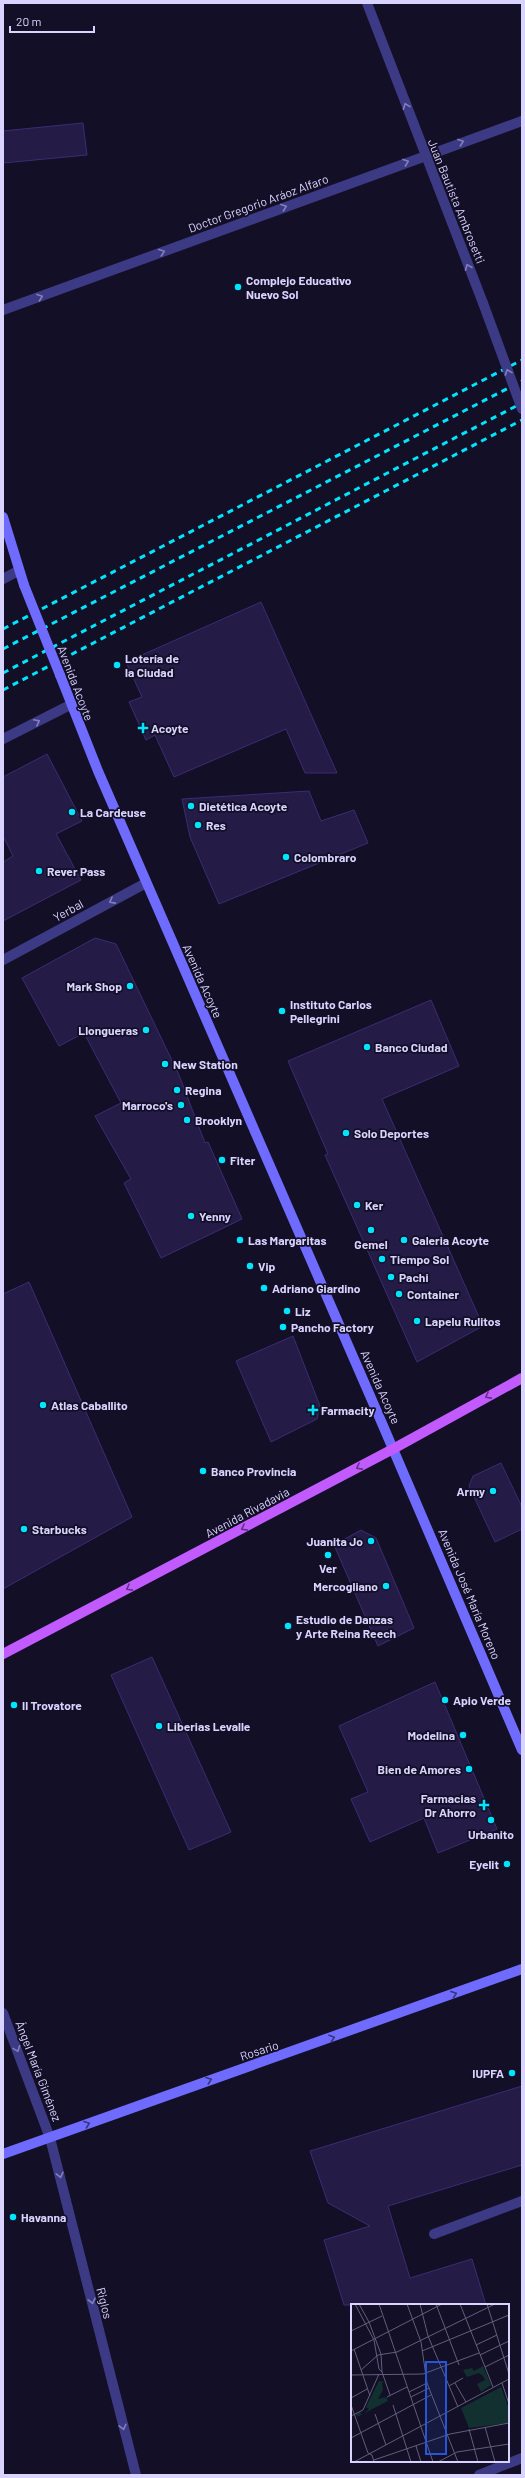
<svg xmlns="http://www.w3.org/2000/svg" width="525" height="2478" viewBox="0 0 525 2478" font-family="Barlow,sans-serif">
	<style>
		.building { fill: #241b47; stroke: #3b2d73 }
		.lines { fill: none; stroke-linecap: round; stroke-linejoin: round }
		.lane { stroke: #3d3a85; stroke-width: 10 }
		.street { stroke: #3d3a85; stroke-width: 10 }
		.secondary { stroke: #6f6bff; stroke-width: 10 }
		.primary { stroke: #c25bff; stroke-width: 10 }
		.rail { stroke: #00e5ff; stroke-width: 3; stroke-dasharray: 6 5; stroke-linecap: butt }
		.street-bridge { stroke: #3d3a85; stroke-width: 10 }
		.secondary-bridge { stroke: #6f6bff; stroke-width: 10 }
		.oneway { stroke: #837fbc }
		.oneway2 { stroke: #623188 }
		.oneway3 { stroke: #38347d }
		.poi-dot { fill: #00e5ff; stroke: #130f26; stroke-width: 1.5 }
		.labels { text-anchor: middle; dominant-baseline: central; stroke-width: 3.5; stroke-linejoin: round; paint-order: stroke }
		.street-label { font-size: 12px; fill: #d9d4ff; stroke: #130f26 }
		.poi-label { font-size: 12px; font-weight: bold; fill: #d9d4ff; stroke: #130f26; text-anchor: start }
		.inset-road { fill: none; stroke: #625e7d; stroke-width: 1 }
		.view { fill: #2655da; fill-opacity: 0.15; stroke: #2655da; stroke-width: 2 }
		.inset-edge { fill: none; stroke: #d9d4ff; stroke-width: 2 }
	</style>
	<rect width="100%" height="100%" fill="#130f26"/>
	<!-- building -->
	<g class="building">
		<path d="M83,123L87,155L3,163V131Z"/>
		<path d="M261,602L337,773H305L286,729L174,777L155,735L146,740L129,702L142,697L126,662Z"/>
		<path d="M47,754L82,821L56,834L81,880L3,921V862L13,856L3,836V777Z"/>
		<path d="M309,791L321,821L354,810L368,843L219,904L190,837L182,799Z"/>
		<path d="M95,938L116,944L179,1075L205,1143L208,1142L242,1219L161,1258L124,1183L131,1179L95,1116L121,1103L84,1033L59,1046L22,978Z"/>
		<path d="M431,1000L459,1066L382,1099L483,1326L417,1362L325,1155L328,1154L288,1061Z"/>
		<path d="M29,1282L132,1517L3,1589V1294Z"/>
		<path d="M293,1336L320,1406L317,1419L271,1442L236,1361Z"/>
		<path d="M501,1463L522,1507V1529L495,1542L469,1486L473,1476Z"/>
		<path d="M361,1530L376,1538L414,1628L378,1646L334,1545Z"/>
		<path d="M152,1657L231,1832L189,1850L111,1675Z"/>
		<path d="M435,1682L497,1829L438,1853L424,1818L370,1842L351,1799L368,1792L339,1726Z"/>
		<path d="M522,2086V2165L388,2206L410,2278L472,2259L486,2305H344L324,2240L370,2226L328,2203L310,2151Z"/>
	</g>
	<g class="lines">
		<!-- lane -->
		<g class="lane">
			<path d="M434,2234L522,2201"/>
			<path d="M479,2475L522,2458"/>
		</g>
		<!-- street -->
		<g class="street">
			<path d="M367,3L483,303"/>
			<path d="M3,310L522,121"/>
			<path d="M3,579L18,571"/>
			<path d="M3,739L70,705"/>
			<path d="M3,960L146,883"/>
			<path d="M3,2013L50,2138L136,2475"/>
		</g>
		<!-- secondary -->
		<g class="secondary">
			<path d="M3,517L24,585"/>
			<path d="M60,675L98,771L381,1421L522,1750"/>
			<path d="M3,2154L522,1969"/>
		</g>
		<!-- primary -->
		<path class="primary" d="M3,1654L393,1449L522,1378"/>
		<!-- rail -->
		<g class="rail">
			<path d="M3,629L522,360"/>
			<path d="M3,649L522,381"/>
			<path d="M3,673L522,403"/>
			<path d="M3,690L522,420"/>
		</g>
		<!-- street-bridge -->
		<path class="street-bridge" d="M483,303L522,409"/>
		<!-- secondary-bridge -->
		<path class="secondary-bridge" d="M24,585L60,675"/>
	</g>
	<!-- one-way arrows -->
	<defs><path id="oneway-chevron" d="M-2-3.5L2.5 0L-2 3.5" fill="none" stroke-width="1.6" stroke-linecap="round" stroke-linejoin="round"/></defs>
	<g class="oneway">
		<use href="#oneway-chevron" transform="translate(406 106) rotate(-111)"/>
		<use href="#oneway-chevron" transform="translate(461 142) rotate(-20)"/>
		<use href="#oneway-chevron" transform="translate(406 162) rotate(-20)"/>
		<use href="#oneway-chevron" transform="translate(284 207) rotate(-20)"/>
		<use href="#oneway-chevron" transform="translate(162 252) rotate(-20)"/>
		<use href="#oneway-chevron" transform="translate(468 267) rotate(-112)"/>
		<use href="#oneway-chevron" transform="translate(40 297) rotate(-20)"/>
		<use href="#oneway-chevron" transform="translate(508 372) rotate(-110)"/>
		<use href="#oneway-chevron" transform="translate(37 722) rotate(-27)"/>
		<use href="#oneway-chevron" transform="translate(112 901) rotate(152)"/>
		<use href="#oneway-chevron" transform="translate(17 2049) rotate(69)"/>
		<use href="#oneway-chevron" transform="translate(60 2175) rotate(76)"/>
		<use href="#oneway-chevron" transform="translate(92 2301) rotate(76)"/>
		<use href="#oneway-chevron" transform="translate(123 2427) rotate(76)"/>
	</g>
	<g class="oneway2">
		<use href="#oneway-chevron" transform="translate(488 1396) rotate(152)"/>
		<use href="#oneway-chevron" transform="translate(359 1467) rotate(152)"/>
		<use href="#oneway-chevron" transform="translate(244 1528) rotate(152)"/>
		<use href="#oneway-chevron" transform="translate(129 1588) rotate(152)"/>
	</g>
	<g class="oneway3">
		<use href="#oneway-chevron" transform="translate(454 1994) rotate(-20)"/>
		<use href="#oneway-chevron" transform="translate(332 2038) rotate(-19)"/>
		<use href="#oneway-chevron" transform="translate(209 2080) rotate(-20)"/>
		<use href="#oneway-chevron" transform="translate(87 2124) rotate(-20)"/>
	</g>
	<!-- markers -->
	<g class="poi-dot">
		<circle cx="238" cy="287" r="4"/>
		<circle cx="117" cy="665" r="4"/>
		<path d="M141 722h4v4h4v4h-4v4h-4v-4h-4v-4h4z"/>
		<circle cx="191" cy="806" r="4"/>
		<circle cx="72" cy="812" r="4"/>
		<circle cx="198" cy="825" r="4"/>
		<circle cx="286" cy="857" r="4"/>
		<circle cx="39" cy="871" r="4"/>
		<circle cx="130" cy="986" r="4"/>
		<circle cx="282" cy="1011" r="4"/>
		<circle cx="146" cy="1030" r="4"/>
		<circle cx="367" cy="1047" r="4"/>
		<circle cx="165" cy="1064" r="4"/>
		<circle cx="177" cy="1090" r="4"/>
		<circle cx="181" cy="1105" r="4"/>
		<circle cx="187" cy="1120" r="4"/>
		<circle cx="346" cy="1133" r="4"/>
		<circle cx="222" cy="1160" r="4"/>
		<circle cx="357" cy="1205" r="4"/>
		<circle cx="191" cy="1216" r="4"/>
		<circle cx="371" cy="1230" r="4"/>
		<circle cx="240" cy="1240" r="4"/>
		<circle cx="404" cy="1240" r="4"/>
		<circle cx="382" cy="1259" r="4"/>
		<circle cx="250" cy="1266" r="4"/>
		<circle cx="391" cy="1277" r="4"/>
		<circle cx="264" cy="1288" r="4"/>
		<circle cx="399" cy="1294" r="4"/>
		<circle cx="287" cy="1311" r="4"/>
		<circle cx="417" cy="1321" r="4"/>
		<circle cx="283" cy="1327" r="4"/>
		<circle cx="43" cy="1405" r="4"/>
		<path d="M311 1404h4v4h4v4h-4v4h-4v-4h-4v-4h4z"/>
		<circle cx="203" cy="1471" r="4"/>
		<circle cx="493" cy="1491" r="4"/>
		<circle cx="24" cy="1529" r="4"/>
		<circle cx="371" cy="1541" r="4"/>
		<circle cx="328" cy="1555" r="4"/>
		<circle cx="386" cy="1586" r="4"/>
		<circle cx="288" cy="1626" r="4"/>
		<circle cx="445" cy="1700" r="4"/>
		<circle cx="14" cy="1705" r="4"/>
		<circle cx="159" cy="1726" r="4"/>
		<circle cx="463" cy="1735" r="4"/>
		<circle cx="469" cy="1769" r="4"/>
		<path d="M482 1799h4v4h4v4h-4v4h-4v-4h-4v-4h4z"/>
		<circle cx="491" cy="1820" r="4"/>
		<circle cx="507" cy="1864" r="4"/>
		<circle cx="512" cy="2073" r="4"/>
		<circle cx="13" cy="2217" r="4"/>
	</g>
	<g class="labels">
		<!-- street labels -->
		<g class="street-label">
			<text transform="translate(457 201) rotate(68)">Juan Bautista Ambrosetti</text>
			<text transform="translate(258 203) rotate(-20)">Doctor Gregorio Aráoz Alfaro</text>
			<text transform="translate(76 683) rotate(69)">Avenida Acoyte</text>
			<text transform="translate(68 910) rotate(-29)">Yerbal</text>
			<text transform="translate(203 981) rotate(66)">Avenida Acoyte</text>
			<text transform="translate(381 1387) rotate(66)">Avenida Acoyte</text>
			<text transform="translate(247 1512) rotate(-28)">Avenida Rivadavia</text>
			<text transform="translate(470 1594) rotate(67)">Avenida José María Moreno</text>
			<text transform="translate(259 2050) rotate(-18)">Rosario</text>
			<text transform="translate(39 2071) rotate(69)">Ángel María Giménez</text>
			<text transform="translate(105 2303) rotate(76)">Riglos</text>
		</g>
		<!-- poi labels -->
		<g class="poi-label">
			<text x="246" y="280">Complejo Educativo<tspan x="246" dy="14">Nuevo Sol</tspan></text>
			<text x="125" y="658">Lotería de<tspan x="125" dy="14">la Ciudad</tspan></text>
			<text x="151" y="728">Acoyte</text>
			<text x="199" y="806">Dietética Acoyte</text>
			<text x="80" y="812">La Cardeuse</text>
			<text x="206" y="825">Res</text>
			<text x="294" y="857">Colombraro</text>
			<text x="47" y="871">Rever Pass</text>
			<text x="122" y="986" text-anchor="end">Mark Shop</text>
			<text x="290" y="1004">Instituto Carlos<tspan x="290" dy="14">Pellegrini</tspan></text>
			<text x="138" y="1030" text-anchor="end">Llongueras</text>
			<text x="375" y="1047">Banco Ciudad</text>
			<text x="173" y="1064">New Station</text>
			<text x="185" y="1090">Regina</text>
			<text x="173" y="1105" text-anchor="end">Marroco's</text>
			<text x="195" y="1120">Brooklyn</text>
			<text x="354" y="1133">Solo Deportes</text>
			<text x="230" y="1160">Fiter</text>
			<text x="365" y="1205">Ker</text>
			<text x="199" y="1216">Yenny</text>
			<text x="248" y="1240">Las Margaritas</text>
			<text x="412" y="1240">Galeria Acoyte</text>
			<text x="371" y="1244" text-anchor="middle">Gemel</text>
			<text x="390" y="1259">Tiempo Sol</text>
			<text x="258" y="1266">Vip</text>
			<text x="399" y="1277">Pachi</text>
			<text x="272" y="1288">Adriano Giardino</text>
			<text x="407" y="1294">Container</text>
			<text x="295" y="1311">Liz</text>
			<text x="425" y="1321">Lapelu Rulitos</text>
			<text x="291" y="1327">Pancho Factory</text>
			<text x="51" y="1405">Atlas Caballito</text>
			<text x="321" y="1410">Farmacity</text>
			<text x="211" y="1471">Banco Provincia</text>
			<text x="485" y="1491" text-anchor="end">Army</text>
			<text x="32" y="1529">Starbucks</text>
			<text x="363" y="1541" text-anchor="end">Juanita Jo</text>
			<text x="328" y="1568" text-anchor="middle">Ver</text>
			<text x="378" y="1586" text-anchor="end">Mercogliano</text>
			<text x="296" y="1619">Estudio de Danzas<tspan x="296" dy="14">y Arte Reina Reech</tspan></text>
			<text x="453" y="1700">Apio Verde</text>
			<text x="22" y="1705">Il Trovatore</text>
			<text x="167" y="1726">Liberias Levalle</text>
			<text x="455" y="1735" text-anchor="end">Modelina</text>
			<text x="461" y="1769" text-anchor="end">Bien de Amores</text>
			<text x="476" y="1798" text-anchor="end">Farmacias<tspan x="476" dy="14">Dr Ahorro</tspan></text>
			<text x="491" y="1834" text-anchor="middle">Urbanito</text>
			<text x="499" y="1864" text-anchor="end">Eyelit</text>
			<text x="504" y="2073" text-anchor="end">IUPFA</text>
			<text x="21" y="2217">Havanna</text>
		</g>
	</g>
	<!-- overview -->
	<g transform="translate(351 2304)">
		<rect width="158" height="158" fill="#130f26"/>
		<path d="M132,62L140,81L130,88L126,80L134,76L132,72L128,69L116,73L112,66L121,64L123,67ZM28,77L34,78L31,79L32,86L27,95L35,93L37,97L6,113L5,110L9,108L11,111L18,105L15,103ZM150,83L157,102V119L118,124L110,104Z" fill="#12302f"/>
		<path class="inset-road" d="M4,0L23,36L28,65L31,68M8,0L18,18L30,50M28,0L82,158M56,0L70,38L76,79L107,158M69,0L77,32L107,103M85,0L108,61M109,0L142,83M136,0L158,70M0,27L31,12M125,41L146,31M3,45L19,92M0,47L91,0M71,47L158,11M30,50L31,68L39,91M129,51L158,37M134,63L158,51M10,66L27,51L46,48L144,0M0,71L72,70L128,49M104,79L115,98M151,79L158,100M98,82L112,74M58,88L76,79M36,93L56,83M60,93L78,84M0,94L16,85M0,101L17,149L21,151L23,158M42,101L60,158M24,110L35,141M0,112L12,106L28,70M134,123L144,158M118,125L127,158M0,134L80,91M65,142L70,158M23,156L99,130L158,119M3,158L158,75M87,158L106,148L158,140"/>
		<path class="view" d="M75,58H95V150H75Z"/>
		<rect width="158" height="158" class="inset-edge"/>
	</g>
	<!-- border -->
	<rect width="525" height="2478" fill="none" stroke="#d9d4ff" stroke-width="8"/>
	<!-- scale -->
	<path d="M10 26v6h84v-6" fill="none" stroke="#d9d4ff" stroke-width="2"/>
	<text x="16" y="26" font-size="12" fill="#d9d4ff" stroke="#130f26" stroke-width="3" paint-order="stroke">20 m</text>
</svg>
